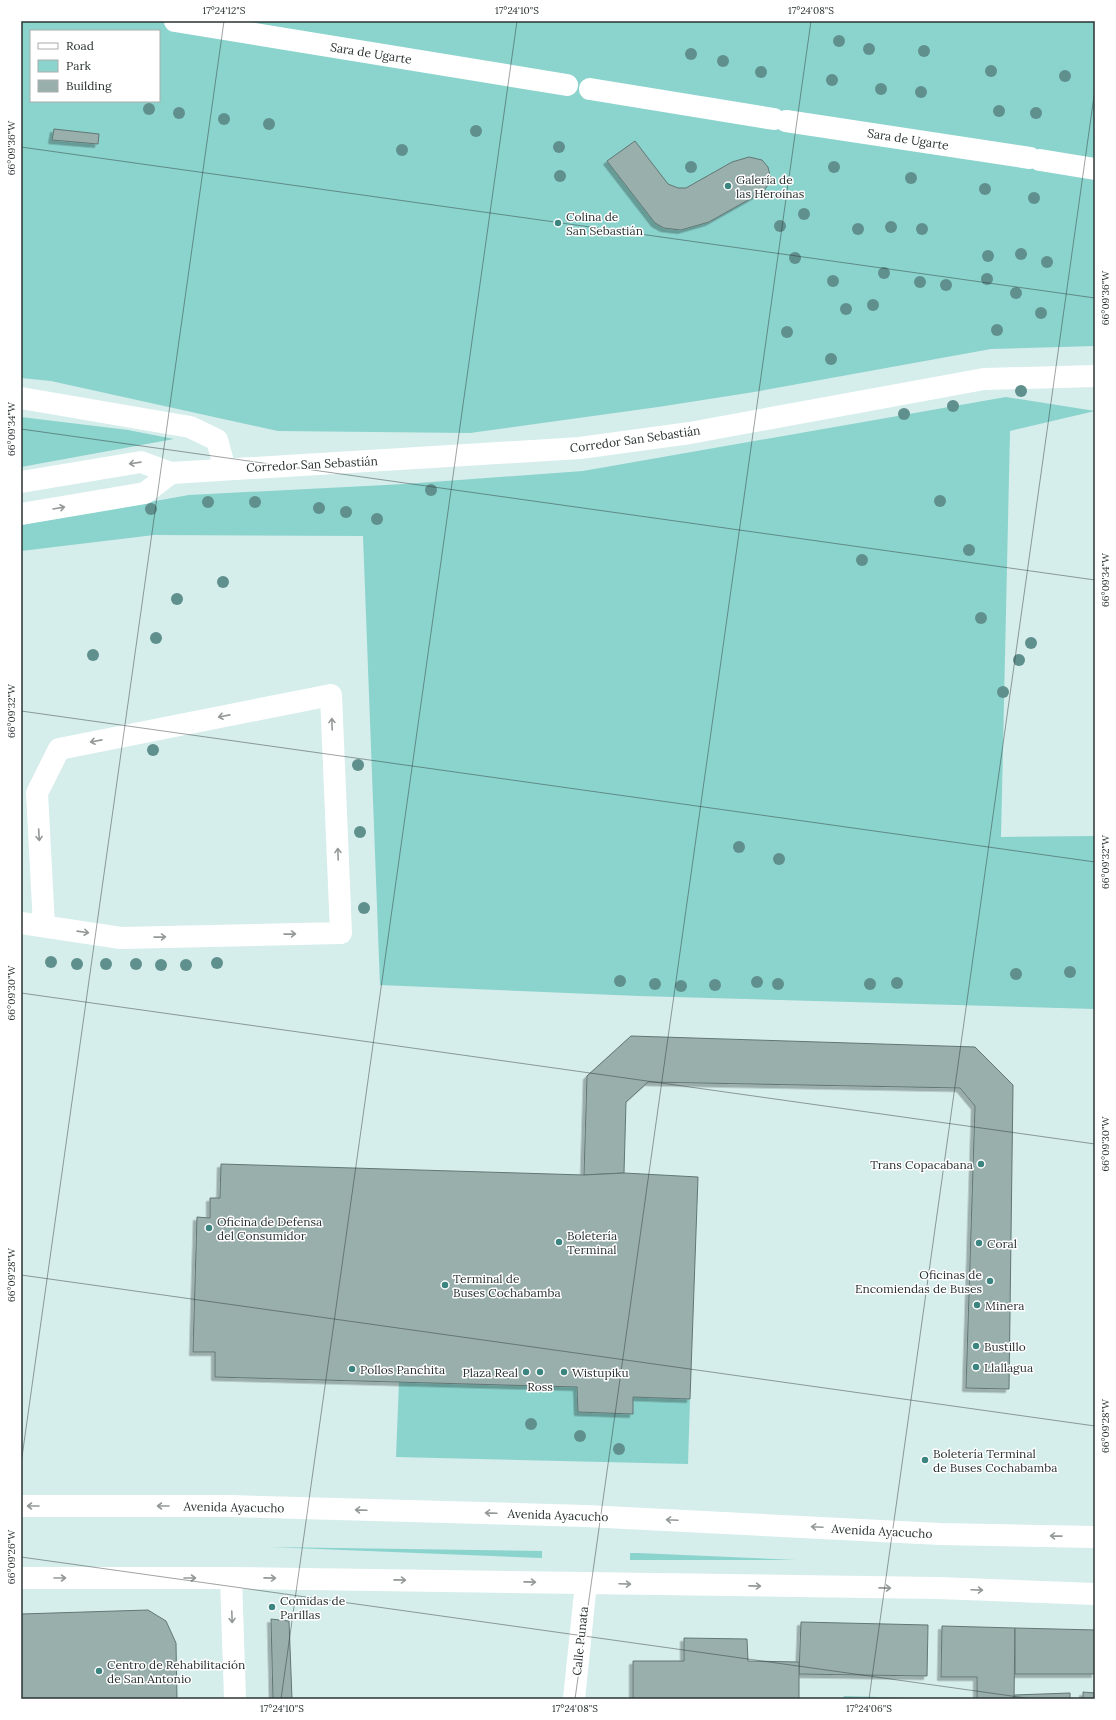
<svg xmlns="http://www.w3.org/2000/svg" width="1116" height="1720" viewBox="0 0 1116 1720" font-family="Lora,serif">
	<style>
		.green { fill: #8bd3cd; fill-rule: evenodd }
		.building { fill: #98afac; stroke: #627775; filter: url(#shadow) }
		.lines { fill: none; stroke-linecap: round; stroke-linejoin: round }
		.minor { stroke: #fff; stroke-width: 22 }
		.major { stroke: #fff; stroke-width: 22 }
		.tree { fill: #60908d }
		.oneway { stroke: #949998 }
		.ticks { fill: none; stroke: #2a3332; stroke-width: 1; stroke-opacity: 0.45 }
		.poi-dot { fill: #3c847f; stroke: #fff; stroke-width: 1.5 }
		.labels { text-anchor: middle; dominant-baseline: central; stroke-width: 3; stroke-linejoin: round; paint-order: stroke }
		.street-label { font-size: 12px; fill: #2a3332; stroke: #fff }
		.poi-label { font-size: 12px; fill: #2a3332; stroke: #fff; text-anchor: start }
		.neatline { fill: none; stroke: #2a3332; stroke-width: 1.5 }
		.ticks-label { font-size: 10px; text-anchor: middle; fill: #2a3332 }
	</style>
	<defs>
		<filter id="shadow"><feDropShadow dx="-3.5" dy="3.5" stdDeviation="0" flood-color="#0004"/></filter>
	</defs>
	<rect width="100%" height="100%" fill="#d5edeb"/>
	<!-- green -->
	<g class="green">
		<path d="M21,21H1095V346L991,349L754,392L658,407L470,433L278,431L51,381L21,378ZM31,31H159V101H31Z"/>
		<path d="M1006,397L1095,411L1010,431L1001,837L1095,836V1009L639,996L380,985L363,536L154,535L21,551V525L189,495L405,484L583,471Z"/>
		<path d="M21,417L128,430L174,439L21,467Z"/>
		<path d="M399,1382L577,1387L578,1412L633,1413V1397L690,1399L688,1464L396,1457Z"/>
		<path d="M269,1547L542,1551V1558Z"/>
		<path d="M630,1553H638L796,1560H630Z"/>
		<path d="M844,1696L951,1699H843Z"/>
	</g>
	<!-- building -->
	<g class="building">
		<path d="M54,129L99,134L98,144L52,140Z"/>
		<path d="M635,141L668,184L678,188H686L732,162L749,157L762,160L768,167L771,180L764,191L709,222L681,230L664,228L655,223L607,161Z"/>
		<path d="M631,1036L975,1047L1013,1085L1009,1389L966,1388L975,1106L960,1088L648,1082L626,1102L624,1173L584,1175L587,1076Z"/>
		<path d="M221,1164L584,1175L624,1173L698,1177L690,1399L633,1397V1414L578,1412L577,1387L215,1377V1352H193L197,1217L210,1218V1198H220Z"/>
		<path d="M148,1610L166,1621L176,1643L177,1699H21V1614Z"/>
		<path d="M271,1619L289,1621L292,1699H273Z"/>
		<path d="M801,1622L928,1625L927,1676L799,1674Z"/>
		<path d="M942,1626L1015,1628L1014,1699H977V1677H941Z"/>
		<path d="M1015,1628L1095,1630V1674H1015Z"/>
		<path d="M684,1638L747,1639L748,1661L799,1662V1699H633V1661H684Z"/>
		<path d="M1083,1692L1095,1693V1699H1083Z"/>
		<path d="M1070,1693V1699H1014V1695Z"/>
	</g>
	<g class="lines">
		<!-- minor -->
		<g class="minor">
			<path d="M175,21L567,85"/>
			<path d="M590,89L774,119"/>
			<path d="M786,121L1030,158"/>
			<path d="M1040,160L1095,169"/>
			<path d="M21,398L190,427L217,440L225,469"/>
			<path d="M21,482L141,462L171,473L580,448L690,433L984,379L1095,376"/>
			<path d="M21,514L145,493L171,473"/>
			<path d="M21,923L121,938L341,933L331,695L59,749L37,793L44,926"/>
			<path d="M231,1578L235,1699"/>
			<path d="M574,1699L586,1583"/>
		</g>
		<!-- major -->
		<g class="major">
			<path d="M21,1506H230L586,1516L940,1534L1095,1537"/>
			<path d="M21,1578H231L586,1583L938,1588L1095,1594"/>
		</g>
	</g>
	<!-- trees -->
	<g class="tree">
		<circle cx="839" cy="41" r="6"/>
		<circle cx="869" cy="49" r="6"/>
		<circle cx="924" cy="51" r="6"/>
		<circle cx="691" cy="54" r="6"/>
		<circle cx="723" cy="61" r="6"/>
		<circle cx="991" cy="71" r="6"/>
		<circle cx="761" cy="72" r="6"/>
		<circle cx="1065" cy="76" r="6"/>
		<circle cx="832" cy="80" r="6"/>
		<circle cx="881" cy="89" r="6"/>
		<circle cx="921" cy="92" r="6"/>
		<circle cx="149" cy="109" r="6"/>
		<circle cx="999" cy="111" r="6"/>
		<circle cx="179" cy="113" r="6"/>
		<circle cx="1036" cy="113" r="6"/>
		<circle cx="224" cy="119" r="6"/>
		<circle cx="269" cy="124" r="6"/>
		<circle cx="476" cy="131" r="6"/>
		<circle cx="559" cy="147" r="6"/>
		<circle cx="402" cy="150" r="6"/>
		<circle cx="691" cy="167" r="6"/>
		<circle cx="834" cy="167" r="6"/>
		<circle cx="560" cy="176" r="6"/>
		<circle cx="911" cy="178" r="6"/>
		<circle cx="985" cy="189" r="6"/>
		<circle cx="1034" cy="198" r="6"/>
		<circle cx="804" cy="214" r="6"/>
		<circle cx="780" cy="226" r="6"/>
		<circle cx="891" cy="227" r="6"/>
		<circle cx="858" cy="229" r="6"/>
		<circle cx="922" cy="229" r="6"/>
		<circle cx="1021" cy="254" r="6"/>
		<circle cx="988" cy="256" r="6"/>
		<circle cx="795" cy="258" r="6"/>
		<circle cx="1047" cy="262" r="6"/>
		<circle cx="884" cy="273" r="6"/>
		<circle cx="987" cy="279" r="6"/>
		<circle cx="833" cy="281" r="6"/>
		<circle cx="920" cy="282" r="6"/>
		<circle cx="946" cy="285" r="6"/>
		<circle cx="1016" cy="293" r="6"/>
		<circle cx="873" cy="305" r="6"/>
		<circle cx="846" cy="309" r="6"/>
		<circle cx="1041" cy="313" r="6"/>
		<circle cx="997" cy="330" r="6"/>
		<circle cx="787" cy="332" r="6"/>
		<circle cx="831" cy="359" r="6"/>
		<circle cx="1021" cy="391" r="6"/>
		<circle cx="953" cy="406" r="6"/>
		<circle cx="904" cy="414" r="6"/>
		<circle cx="431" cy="490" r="6"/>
		<circle cx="940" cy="501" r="6"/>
		<circle cx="208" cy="502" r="6"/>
		<circle cx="255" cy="502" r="6"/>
		<circle cx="319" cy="508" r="6"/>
		<circle cx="151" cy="509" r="6"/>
		<circle cx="346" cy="512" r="6"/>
		<circle cx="377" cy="519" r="6"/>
		<circle cx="969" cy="550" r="6"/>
		<circle cx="862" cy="560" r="6"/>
		<circle cx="223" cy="582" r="6"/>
		<circle cx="177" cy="599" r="6"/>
		<circle cx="981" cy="618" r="6"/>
		<circle cx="156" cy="638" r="6"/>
		<circle cx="1031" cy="643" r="6"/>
		<circle cx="93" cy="655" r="6"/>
		<circle cx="1019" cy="660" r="6"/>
		<circle cx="1003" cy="692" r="6"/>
		<circle cx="153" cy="750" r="6"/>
		<circle cx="358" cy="765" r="6"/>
		<circle cx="360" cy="832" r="6"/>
		<circle cx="739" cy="847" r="6"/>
		<circle cx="779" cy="859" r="6"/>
		<circle cx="364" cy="908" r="6"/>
		<circle cx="51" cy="962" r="6"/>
		<circle cx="217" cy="963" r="6"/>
		<circle cx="77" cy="964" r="6"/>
		<circle cx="106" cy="964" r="6"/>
		<circle cx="136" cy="964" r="6"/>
		<circle cx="161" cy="965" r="6"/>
		<circle cx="186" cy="965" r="6"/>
		<circle cx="1070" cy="972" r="6"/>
		<circle cx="1016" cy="974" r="6"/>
		<circle cx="620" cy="981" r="6"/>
		<circle cx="757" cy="982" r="6"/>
		<circle cx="897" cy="983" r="6"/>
		<circle cx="655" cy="984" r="6"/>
		<circle cx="778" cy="984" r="6"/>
		<circle cx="870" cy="984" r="6"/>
		<circle cx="715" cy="985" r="6"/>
		<circle cx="681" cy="986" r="6"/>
		<circle cx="531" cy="1424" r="6"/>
		<circle cx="580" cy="1436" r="6"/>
		<circle cx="619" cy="1449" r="6"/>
	</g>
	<!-- one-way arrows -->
	<defs><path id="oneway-shaft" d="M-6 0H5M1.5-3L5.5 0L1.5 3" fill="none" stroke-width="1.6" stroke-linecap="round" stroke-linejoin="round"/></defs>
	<g class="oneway">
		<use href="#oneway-shaft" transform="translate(135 463) rotate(172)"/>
		<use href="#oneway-shaft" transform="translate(59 508) rotate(-10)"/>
		<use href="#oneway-shaft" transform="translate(224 716) rotate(169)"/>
		<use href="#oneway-shaft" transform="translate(332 724) rotate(-92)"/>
		<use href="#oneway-shaft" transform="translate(96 741) rotate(169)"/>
		<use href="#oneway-shaft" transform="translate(39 835) rotate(87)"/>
		<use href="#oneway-shaft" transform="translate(338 854) rotate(-92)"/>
		<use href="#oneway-shaft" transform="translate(83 932) rotate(8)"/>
		<use href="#oneway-shaft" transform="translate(290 934) rotate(-1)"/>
		<use href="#oneway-shaft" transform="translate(160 937) rotate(-1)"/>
		<use href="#oneway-shaft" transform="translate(33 1506) rotate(180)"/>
		<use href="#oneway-shaft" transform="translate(163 1506) rotate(180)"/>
		<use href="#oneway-shaft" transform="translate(361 1510) rotate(-178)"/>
		<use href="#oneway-shaft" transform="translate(491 1513) rotate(-178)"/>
		<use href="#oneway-shaft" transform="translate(672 1520) rotate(-177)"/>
		<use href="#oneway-shaft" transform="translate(817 1527) rotate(-177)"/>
		<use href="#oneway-shaft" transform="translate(1056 1536) rotate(-179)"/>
		<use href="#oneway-shaft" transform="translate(60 1578)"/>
		<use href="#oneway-shaft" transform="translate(190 1578)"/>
		<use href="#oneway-shaft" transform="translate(270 1578) rotate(1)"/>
		<use href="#oneway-shaft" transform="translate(400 1580) rotate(1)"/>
		<use href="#oneway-shaft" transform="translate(530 1582) rotate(1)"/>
		<use href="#oneway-shaft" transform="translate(625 1584) rotate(2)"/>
		<use href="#oneway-shaft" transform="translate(755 1586) rotate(1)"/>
		<use href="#oneway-shaft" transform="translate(885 1588) rotate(1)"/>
		<use href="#oneway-shaft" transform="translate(977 1590) rotate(2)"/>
		<use href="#oneway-shaft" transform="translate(232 1617) rotate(88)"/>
	</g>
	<!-- ticks -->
	<path class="ticks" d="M21,147L1095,298M21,429L1095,580M21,711L1095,862M21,993L1095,1144M21,1275L1095,1426M21,1464L224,21M21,1557L1033,1699M281,1699L517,21M575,1699L811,21M869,1699L1095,89"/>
	<!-- markers -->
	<g class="poi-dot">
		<circle cx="728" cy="186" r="4"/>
		<circle cx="558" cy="223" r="4"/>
		<circle cx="981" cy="1164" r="4"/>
		<circle cx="209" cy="1228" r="4"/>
		<circle cx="559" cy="1242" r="4"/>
		<circle cx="979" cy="1243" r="4"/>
		<circle cx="990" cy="1281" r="4"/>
		<circle cx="445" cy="1285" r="4"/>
		<circle cx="977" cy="1305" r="4"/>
		<circle cx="976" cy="1346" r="4"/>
		<circle cx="976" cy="1367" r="4"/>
		<circle cx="352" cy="1369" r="4"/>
		<circle cx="526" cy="1372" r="4"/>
		<circle cx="540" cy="1372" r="4"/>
		<circle cx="564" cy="1372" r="4"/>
		<circle cx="925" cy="1460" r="4"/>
		<circle cx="272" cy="1607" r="4"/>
		<circle cx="99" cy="1671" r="4"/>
	</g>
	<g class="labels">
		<!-- street labels -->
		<g class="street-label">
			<text transform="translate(371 53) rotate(9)">Sara de Ugarte</text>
			<text transform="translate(908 139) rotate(9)">Sara de Ugarte</text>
			<text transform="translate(635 439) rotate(-8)">Corredor San Sebastián</text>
			<text transform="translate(312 464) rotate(-3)">Corredor San Sebastián</text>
			<text transform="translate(234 1507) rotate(1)">Avenida Ayacucho</text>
			<text transform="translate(558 1515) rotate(2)">Avenida Ayacucho</text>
			<text transform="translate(882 1531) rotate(3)">Avenida Ayacucho</text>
			<text transform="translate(580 1641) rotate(-84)">Calle Punata</text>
		</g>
		<!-- poi labels -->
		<g class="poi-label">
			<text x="736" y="179">Galería de<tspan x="736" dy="14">las Heroínas</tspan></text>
			<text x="566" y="216">Colina de<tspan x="566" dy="14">San Sebastián</tspan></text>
			<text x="973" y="1164" text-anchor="end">Trans Copacabana</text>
			<text x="217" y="1221">Oficina de Defensa<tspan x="217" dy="14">del Consumidor</tspan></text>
			<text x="567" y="1235">Boletería<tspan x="567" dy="14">Terminal</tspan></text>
			<text x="987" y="1243">Coral</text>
			<text x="982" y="1274" text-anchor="end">Oficinas de<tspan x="982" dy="14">Encomiendas de Buses</tspan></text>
			<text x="453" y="1278">Terminal de<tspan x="453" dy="14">Buses Cochabamba</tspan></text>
			<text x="985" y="1305">Minera</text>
			<text x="984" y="1346">Bustillo</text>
			<text x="984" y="1367">Llallagua</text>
			<text x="360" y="1369">Pollos Panchita</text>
			<text x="518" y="1372" text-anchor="end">Plaza Real</text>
			<text x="572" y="1372">Wistupiku</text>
			<text x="540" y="1386" text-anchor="middle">Ross</text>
			<text x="933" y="1453">Boletería Terminal<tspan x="933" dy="14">de Buses Cochabamba</tspan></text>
			<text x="280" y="1600">Comidas de<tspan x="280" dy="14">Parillas</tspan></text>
			<text x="107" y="1664">Centro de Rehabilitación<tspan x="107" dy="14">de San Antonio</tspan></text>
		</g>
	</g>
	<!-- border -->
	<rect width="1116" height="1720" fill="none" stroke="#ffffff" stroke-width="44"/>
	<!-- legend -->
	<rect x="30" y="30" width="130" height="72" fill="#ffffff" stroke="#aaadad"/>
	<rect x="38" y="43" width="20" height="6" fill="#ffffff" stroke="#aaadad"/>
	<text x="66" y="50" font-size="12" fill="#2a3332">Road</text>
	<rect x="38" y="60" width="20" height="12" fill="#8bd3cd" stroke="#aaadad"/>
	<text x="66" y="70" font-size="12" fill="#2a3332">Park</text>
	<rect x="38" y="80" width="20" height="12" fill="#98afac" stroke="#aaadad"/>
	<text x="66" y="90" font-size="12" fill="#2a3332">Building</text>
	<rect x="22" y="22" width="1072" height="1676" class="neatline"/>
	<g class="ticks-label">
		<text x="224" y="14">17°24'12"S</text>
		<text x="517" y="14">17°24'10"S</text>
		<text x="811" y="14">17°24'08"S</text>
		<text transform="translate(11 148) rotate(-90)" y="4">66°09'36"W</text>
		<text transform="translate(1105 298) rotate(-90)" y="4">66°09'36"W</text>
		<text transform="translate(11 429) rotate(-90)" y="4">66°09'34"W</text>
		<text transform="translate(1105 580) rotate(-90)" y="4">66°09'34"W</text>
		<text transform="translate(11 711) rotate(-90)" y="4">66°09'32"W</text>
		<text transform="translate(1105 862) rotate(-90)" y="4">66°09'32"W</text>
		<text transform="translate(11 993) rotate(-90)" y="4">66°09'30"W</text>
		<text transform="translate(1105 1144) rotate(-90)" y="4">66°09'30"W</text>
		<text transform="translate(11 1275) rotate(-90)" y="4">66°09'28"W</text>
		<text transform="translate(1105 1426) rotate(-90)" y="4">66°09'28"W</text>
		<text transform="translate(11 1557) rotate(-90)" y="4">66°09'26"W</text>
		<text x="282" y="1712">17°24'10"S</text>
		<text x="575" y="1712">17°24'08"S</text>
		<text x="869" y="1712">17°24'06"S</text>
	</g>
</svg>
